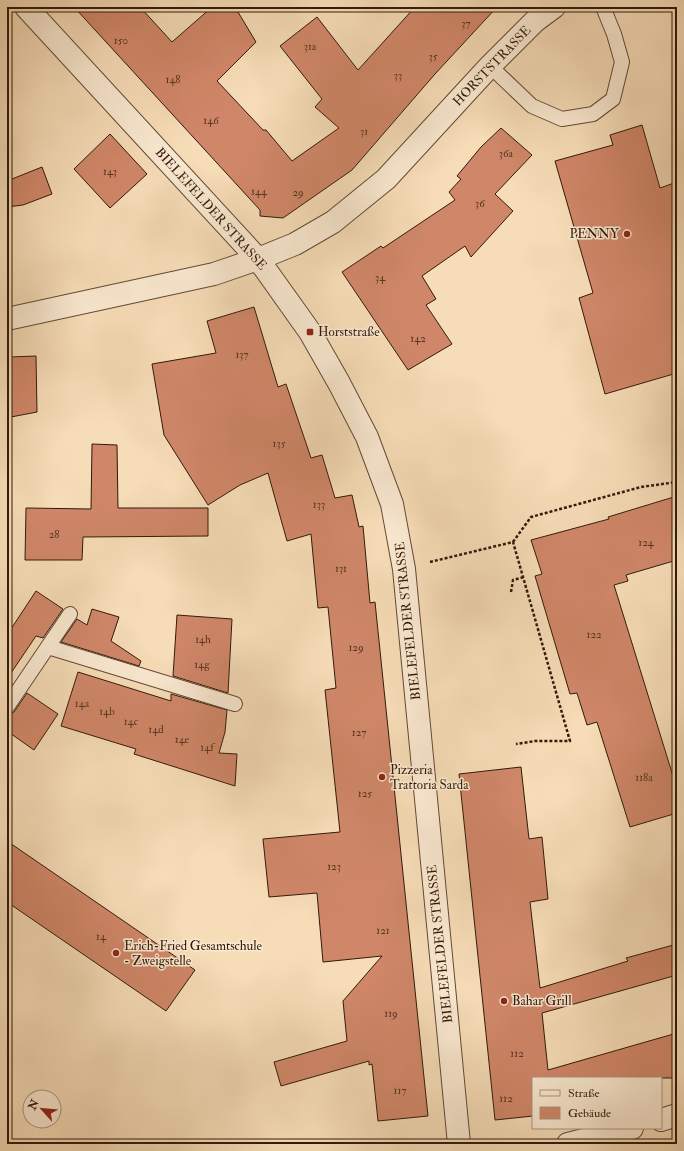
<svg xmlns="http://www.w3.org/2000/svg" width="684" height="1151" viewBox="0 0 684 1151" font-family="'IM FELL Double Pica',serif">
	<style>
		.building { fill: #d08769; stroke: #311a0a }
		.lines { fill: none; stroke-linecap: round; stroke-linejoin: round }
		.service-casing { stroke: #624a35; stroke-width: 16 }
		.minor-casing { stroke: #624a35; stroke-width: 24 }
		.path { stroke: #311a0a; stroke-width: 2.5; stroke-dasharray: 3 2; stroke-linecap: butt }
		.service { stroke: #f9e8d0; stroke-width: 14 }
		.minor { stroke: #f9e8d0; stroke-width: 22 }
		.poi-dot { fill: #8f2418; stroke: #f9e8d0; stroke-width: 1.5 }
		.labels { text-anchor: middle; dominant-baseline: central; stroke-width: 3; stroke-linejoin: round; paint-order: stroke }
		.number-label { font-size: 11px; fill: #593522 }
		.street-label { font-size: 13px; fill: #311a0a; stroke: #f9e8d0 }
		.poi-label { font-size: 13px; fill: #311a0a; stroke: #f9e8d0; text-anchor: start }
	</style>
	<rect width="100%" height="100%" fill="#f6dcb7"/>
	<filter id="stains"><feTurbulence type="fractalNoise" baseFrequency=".005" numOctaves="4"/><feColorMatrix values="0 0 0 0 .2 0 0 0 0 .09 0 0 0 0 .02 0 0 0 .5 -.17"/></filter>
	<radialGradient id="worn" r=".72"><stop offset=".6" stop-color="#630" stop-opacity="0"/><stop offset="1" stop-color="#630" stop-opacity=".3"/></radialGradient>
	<!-- building -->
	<g class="building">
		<path d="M74,7H140L172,42L212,7H235L256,42L217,81L263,130H266L292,161L339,128L315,107L322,99L280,46L317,17L358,70L415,7H497L435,74L352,170L283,218L260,216V210Z"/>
		<path d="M642,125L660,188L677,182V373L605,394L579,298L593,293L555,161L613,145L610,135Z"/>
		<path d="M501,128L532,155L495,194L513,211L471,257L465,246L422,276L436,299L426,305L452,344L408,370L342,272L381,246L383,248L455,200L449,192L461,179L457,176L481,147Z"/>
		<path d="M110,134L147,174L110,208L74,169Z"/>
		<path d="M42,167L52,194L23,205L7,207V181Z"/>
		<path d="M254,307L278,387L286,384L311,458L322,455L335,498L352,495L359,527L363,526L370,603L375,602L428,1116L378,1121L372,1064L369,1065V1061L281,1086L274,1062L347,1041L343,1001L382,956L323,962L317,893L269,897L263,839L340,832L325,690L336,688L328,607L318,608L311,534L287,541L268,473L240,485L208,505L164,435L152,364L216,353L207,321Z"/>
		<path d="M36,356L37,412L11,417L10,357Z"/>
		<path d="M92,444L117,445L118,508H208V536L83,537L82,560H25L26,508L91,509Z"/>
		<path d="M677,496V560L626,575L628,581L614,585L677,789V813L630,827L597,722L587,725L577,693L570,694L535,576L542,574L531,540L609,519L608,517Z"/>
		<path d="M36,591L63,609L43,638L36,636L7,679V635Z"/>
		<path d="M92,609L119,617L111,641L141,661L139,666L61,642L77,619L87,625Z"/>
		<path d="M177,615L232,619L228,693L173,676Z"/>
		<path d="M78,672L171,701V694L227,710L225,732L219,753L237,754L235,786L134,754L136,749L61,726Z"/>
		<path d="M27,693L58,714L34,750L7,731V715L14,712Z"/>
		<path d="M521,767L529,839L542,837L548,899L530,902L540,988L628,961L626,958L677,944V975L542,1013L548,1070L677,1033V1078H533V1116L495,1120L459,774Z"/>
		<path d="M7,841L195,970L166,1011L7,902Z"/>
	</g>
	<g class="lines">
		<!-- service casing -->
		<g class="service-casing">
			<g id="service">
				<path d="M490,66L532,106L562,119L593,114L613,99L622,62L614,34L603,7"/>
				<path d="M48,647L235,704"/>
				<path d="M7,707L70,614"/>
			</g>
		</g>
		<!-- minor casing -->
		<g class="minor-casing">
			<g id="minor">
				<path d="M26,7L258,259L310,332L339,383L367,437L392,504L404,569L459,1144"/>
				<path d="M7,319L214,274L258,259L295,244L333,222L386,179L490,66L535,21L554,7"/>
				<path d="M661,1120L677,1115"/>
				<path d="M568,1144L632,1128"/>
			</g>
		</g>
		<!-- path -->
		<g class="path">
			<path d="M513,542L531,517L641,487L677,482"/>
			<path d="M430,562L513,542L570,741H535L516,744"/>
			<path d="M511,592L513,580L524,577"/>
		</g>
		<!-- service -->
		<use href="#service" class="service"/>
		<!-- minor -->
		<use href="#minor" class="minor"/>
	</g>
	<!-- markers -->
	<g class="poi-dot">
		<circle cx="627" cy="234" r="4"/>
		<rect x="306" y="328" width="8" height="8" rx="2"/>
		<circle cx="382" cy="777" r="4"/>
		<circle cx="116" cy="953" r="4"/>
		<circle cx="504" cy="1001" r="4"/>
	</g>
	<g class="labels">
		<!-- number labels -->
		<g class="number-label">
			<text x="466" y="23">37</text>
			<text x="121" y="40">150</text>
			<text x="310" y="46">31a</text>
			<text x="433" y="56">35</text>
			<text x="398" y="75">33</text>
			<text x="173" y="79">148</text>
			<text x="211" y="120">146</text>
			<text x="364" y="131">31</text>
			<text x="506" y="153">36a</text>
			<text x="110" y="171">143</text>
			<text x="259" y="191">144</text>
			<text x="298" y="192">29</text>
			<text x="480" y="203">36</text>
			<text x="380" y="277">34</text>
			<text x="418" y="338">142</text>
			<text x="242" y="354">137</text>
			<text x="279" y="443">135</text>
			<text x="319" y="504">133</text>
			<text x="54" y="534">28</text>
			<text x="646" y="542">124</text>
			<text x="341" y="568">131</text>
			<text x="594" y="634">122</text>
			<text x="203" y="639">14h</text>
			<text x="356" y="647">129</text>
			<text x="202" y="664">14g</text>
			<text x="82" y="703">14a</text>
			<text x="107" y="711">14b</text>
			<text x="131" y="721">14c</text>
			<text x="156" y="729">14d</text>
			<text x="359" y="732">127</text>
			<text x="182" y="739">14e</text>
			<text x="207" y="747">14f</text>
			<text x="644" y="777">118a</text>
			<text x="365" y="793">125</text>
			<text x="334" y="866">123</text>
			<text x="383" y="930">121</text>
			<text x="101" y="936">14</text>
			<text x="391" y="1013">119</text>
			<text x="517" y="1053">112</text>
			<text x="400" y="1090">117</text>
			<text x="506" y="1098">112</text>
		</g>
		<!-- street labels -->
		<g class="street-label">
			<text transform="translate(492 66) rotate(-46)">HORSTSTRASSE</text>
			<text transform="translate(211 209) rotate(48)">BIELEFELDER STRASSE</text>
			<text transform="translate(408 621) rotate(-96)">BIELEFELDER STRASSE</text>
			<text transform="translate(440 944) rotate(-96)">BIELEFELDER STRASSE</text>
		</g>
		<!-- poi labels -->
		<g class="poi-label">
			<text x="619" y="234" text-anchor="end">PENNY</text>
			<text x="318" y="332">Horststraße</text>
			<text x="390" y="770">Pizzeria<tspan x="390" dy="15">Trattoria Sarda</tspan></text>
			<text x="124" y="946">Erich-Fried Gesamtschule<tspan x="124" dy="15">- Zweigstelle</tspan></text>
			<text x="512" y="1001">Bahar Grill</text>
		</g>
	</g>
	<!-- margin -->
	<rect width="684" height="1151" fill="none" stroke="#f6dcb7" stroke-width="24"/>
	<rect x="8" y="8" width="668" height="1135" fill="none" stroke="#311a0a" stroke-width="2"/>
	<rect x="12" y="12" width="660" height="1127" fill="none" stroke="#311a0a"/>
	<!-- legend -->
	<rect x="532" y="1077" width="130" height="52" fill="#f9e8d0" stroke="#a99681"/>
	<rect x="540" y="1090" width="20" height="6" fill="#f9e8d0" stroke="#a99681"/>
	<text x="568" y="1097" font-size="12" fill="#311a0a">Straße</text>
	<rect x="540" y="1107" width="20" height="12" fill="#d08769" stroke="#a99681"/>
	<text x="568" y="1117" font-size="12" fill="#311a0a">Gebäude</text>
	<!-- north arrow -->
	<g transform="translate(42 1109) rotate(297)"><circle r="19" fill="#f9e8d0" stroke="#a99681"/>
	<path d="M0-3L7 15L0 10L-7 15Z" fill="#8f2418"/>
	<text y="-6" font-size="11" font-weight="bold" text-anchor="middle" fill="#311a0a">N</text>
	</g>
	<rect width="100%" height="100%" filter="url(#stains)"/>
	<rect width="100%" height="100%" fill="url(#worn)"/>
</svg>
